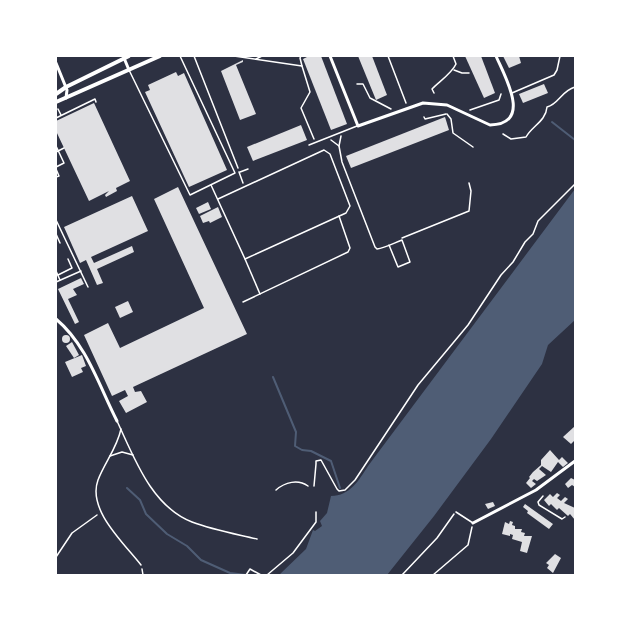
<svg xmlns="http://www.w3.org/2000/svg" width="631" height="631" viewBox="0 0 631 631" font-family="'PT Sans Narrow',sans-serif">
	<style>
		.water { fill: #4f5d75 }
		.lines { fill: none; stroke-linecap: round; stroke-linejoin: round }
		.stream { stroke: #4f5d75; stroke-width: 2 }
		.building { fill: #e0e0e3 }
		.path { stroke: #fff; stroke-width: 1.5 }
		.service { stroke: #fff; stroke-width: 1.5 }
		.minor { stroke: #fff; stroke-width: 3 }
		.tertiary { stroke: #fff; stroke-width: 4 }
	</style>
	<rect width="100%" height="100%" fill="#2d3142"/>
	<!-- water -->
	<path class="water" d="M575,189V320L548,345L542,364L491,439L434,516L387,575H279L306,549L313,530L315,531L322,526L320,521L327,513L331,496C350,496 359,480 368,466Z"/>
	<g class="lines">
		<!-- stream -->
		<g class="stream">
			<path d="M552,122L575,140"/>
			<path d="M273,377L296,432L295,446L302,450L311,451L331,461L340,488"/>
			<path d="M127,488L140,500L146,514L167,534L187,546L201,560L230,573L246,575"/>
		</g>
	</g>
	<!-- building -->
	<g class="building">
		<path d="M309,56H321L347,124L331,130L303,59Z"/>
		<path d="M358,56H372L387,95L376,100Z"/>
		<path d="M465,56H481L495,93L484,98Z"/>
		<path d="M503,56H519L521,63L509,68Z"/>
		<path d="M243,60V62L236,65L256,114L240,120L221,71Z"/>
		<path d="M176,72L178,76L184,73L227,170L189,187L145,92L150,90L148,85Z"/>
		<path d="M544,84L548,93L523,103L519,94Z"/>
		<path d="M94,103L130,181L116,188L117,191L106,197L105,195L109,191L89,201L56,131V121Z"/>
		<path d="M445,117L449,130L351,168L346,156Z"/>
		<path d="M301,125L307,140L253,161L247,147Z"/>
		<path d="M178,187L247,334L133,387L135,392L141,391L147,402L126,413L119,401L128,396L125,390L112,396L84,335L108,323L120,348L204,308L154,199Z"/>
		<path d="M132,196L148,231L91,257L94,263L132,246L134,252L97,269L103,283L97,285L86,260L80,263L64,227Z"/>
		<path d="M208,202L211,209L199,214L196,208Z"/>
		<path d="M218,207L222,217L210,223L209,221L203,223L200,216Z"/>
		<path d="M81,278L84,284L73,289L77,295L68,299L79,322L75,324L58,289Z"/>
		<path d="M128,301L133,312L120,318L115,307Z"/>
		<circle cx="66" cy="339" r="4"/>
		<path d="M72,342L79,355L74,358L66,346Z"/>
		<path d="M82,355L86,366L81,368L83,372L72,377L65,362Z"/>
		<path d="M575,426V440L571,444L563,437Z"/>
		<path d="M550,450L559,460L562,457L568,463L563,467L558,462L551,472L542,466L539,469L546,475L537,481L534,479L532,481L536,484L531,488L526,483L530,478L529,477L533,472L541,465V460Z"/>
		<path d="M571,478L575,480V487L572,485L568,488L565,484Z"/>
		<path d="M557,493L560,495L557,498L561,501L565,497L568,499L564,503L575,508V520L570,514L568,516L559,508L557,510L551,504L549,506L544,500L550,494L553,497Z"/>
		<path d="M493,502L495,506L488,509L485,504Z"/>
		<path d="M525,504L553,524L549,529L527,513L528,511L523,507Z"/>
		<path d="M510,521L513,522L512,525L515,526V529H522L521,532L525,533L524,536H532L527,553L520,551L522,542L512,539L513,535L510,534V536L502,534L505,522L509,524Z"/>
		<path d="M555,554L561,558L553,573L547,568L549,565L546,563Z"/>
	</g>
	<g class="lines">
		<!-- path -->
		<g class="path">
			<path d="M194,56L238,168"/>
			<path d="M234,56L302,66L310,92L301,108L314,139"/>
			<path d="M301,56L300,58L302,66"/>
			<path d="M388,56L406,103"/>
			<path d="M256,59L262,56"/>
			<path d="M454,70L462,73H469"/>
			<path d="M357,84H363L370,98L391,109"/>
			<path d="M434,93L432,89C440,81 452,73 456,64L453,56"/>
			<path d="M58,109L61,115"/>
			<path d="M470,110L499,100L501,94"/>
			<path d="M447,114L451,119L453,133L473,147"/>
			<path d="M424,117L425,119L446,114"/>
			<path d="M56,118L95,99L96,102"/>
			<path d="M503,134L511,139L526,137C532,126 546,121 547,107C559,104 561,91 575,87"/>
			<path d="M331,140L339,146L342,162L375,247L377,249C385,248 394,243 402,240L410,262L398,267L389,245"/>
			<path d="M56,146L64,163L56,167"/>
			<path d="M339,146L341,136"/>
			<path d="M56,152L64,148"/>
			<path d="M56,169L59,176L56,177"/>
			<path d="M239,172L243,183"/>
			<path d="M240,172L248,169"/>
			<path d="M56,220L88,287"/>
			<path d="M56,234L60,243"/>
			<path d="M402,238L469,211L471,191L469,183"/>
			<path d="M56,271L60,280"/>
			<path d="M58,275L72,268L68,259"/>
			<path d="M56,282L81,271"/>
			<path d="M314,486L316,464V461L321,460L337,489L339,491L345,490L355,480L418,385L468,325L501,275L513,262L525,242L533,234L538,221L575,184"/>
			<path d="M276,490C285,482 298,479 308,486"/>
			<path d="M543,496L538,502L539,505L562,519L565,517"/>
			<path d="M56,557L72,533L97,515"/>
			<path d="M142,569L143,575"/>
			<path d="M246,575L250,569L261,575"/>
			<path d="M267,575L293,553L316,522V512"/>
			<path d="M402,575L437,538L454,514"/>
			<path d="M433,575L468,545L472,527"/>
		</g>
		<!-- service -->
		<g class="service">
			<path d="M129,70L190,195L235,173L180,56"/>
			<path d="M512,93L554,75L557,70L560,56"/>
			<path d="M309,145L357,126"/>
			<path d="M211,185L245,259L346,213L350,206L330,154L324,150L218,199"/>
			<path d="M245,259L260,294"/>
			<path d="M243,302L348,252L350,248L339,216"/>
			<path d="M117,421C134,457 151,506 192,522C213,530 236,534 257,539"/>
			<path d="M121,429C117,448 105,462 98,480C87,510 124,543 141,565"/>
			<path d="M110,456L122,452L133,455"/>
			<path d="M456,512L473,523"/>
		</g>
		<!-- minor -->
		<g class="minor">
			<path d="M330,56L358,126L423,103L447,105L490,125C533,124 505,77 496,56"/>
			<path d="M124,58L129,70"/>
			<path d="M56,63L67,90L66,98"/>
			<path d="M56,319C87,345 99,386 117,421"/>
			<path d="M473,523L536,490L575,461"/>
		</g>
		<!-- tertiary -->
		<g class="tertiary">
			<path d="M56,94L66,87L129,56"/>
			<path d="M56,102L160,56"/>
		</g>
	</g>
	<!-- border -->
	<rect width="631" height="631" fill="none" stroke="#ffffff" stroke-width="114"/>
</svg>
